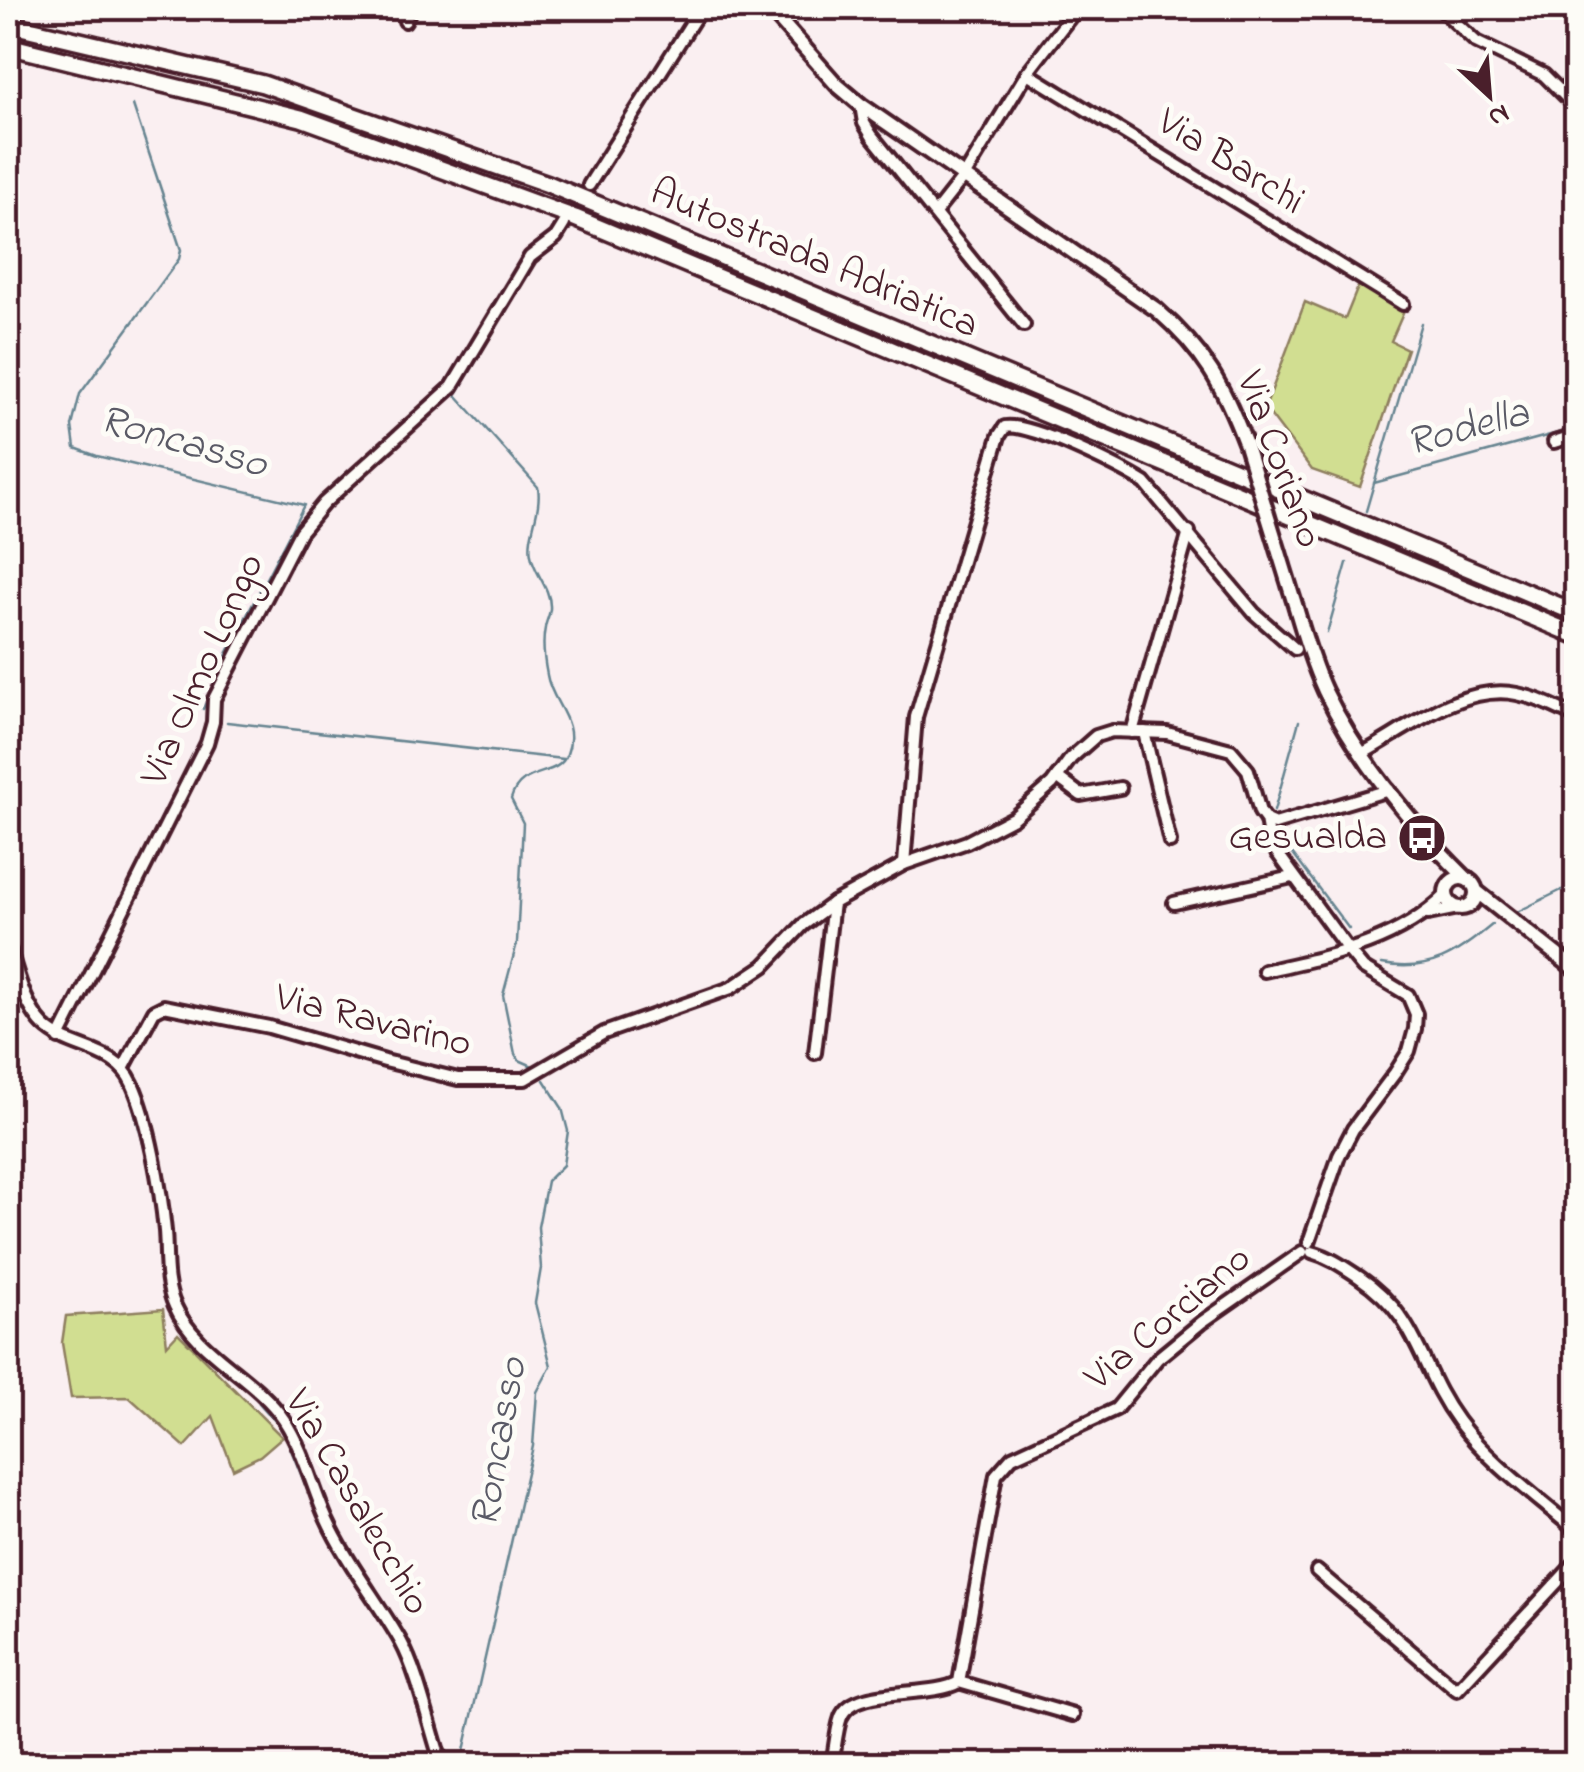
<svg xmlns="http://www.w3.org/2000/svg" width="1584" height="1772" viewBox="0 0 1584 1772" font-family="'Indie Flower',sans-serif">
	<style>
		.green { fill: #d1de91; stroke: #8e7e5e; stroke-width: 2.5 }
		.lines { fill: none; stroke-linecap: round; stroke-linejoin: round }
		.stream { stroke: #668490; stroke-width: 2.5 }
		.minor-casing { stroke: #4a1f2b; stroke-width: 18 }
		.major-casing { stroke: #4a1f2b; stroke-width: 20 }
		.highway-casing { stroke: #4a1f2b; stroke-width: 22 }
		.minor { stroke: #fdfcf7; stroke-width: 10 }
		.major { stroke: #fdfcf7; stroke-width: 12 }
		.highway { stroke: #fdfcf7; stroke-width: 15 }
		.major-bridge-casing { stroke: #4a1f2b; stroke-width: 20; stroke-linecap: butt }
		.major-bridge { stroke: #fdfcf7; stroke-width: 12 }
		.labels { text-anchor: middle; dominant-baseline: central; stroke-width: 10; stroke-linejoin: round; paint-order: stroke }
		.street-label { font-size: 40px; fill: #4a1f2b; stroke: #fdfcf7 }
		.poi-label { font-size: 40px; fill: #4a1f2b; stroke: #fdfcf7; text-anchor: end }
		.water-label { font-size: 42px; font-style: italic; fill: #5a5a66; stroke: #fdfcf7 }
	</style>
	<rect width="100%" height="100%" fill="#faeff1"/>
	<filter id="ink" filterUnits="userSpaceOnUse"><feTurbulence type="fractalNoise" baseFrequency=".01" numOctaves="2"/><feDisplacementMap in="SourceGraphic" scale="20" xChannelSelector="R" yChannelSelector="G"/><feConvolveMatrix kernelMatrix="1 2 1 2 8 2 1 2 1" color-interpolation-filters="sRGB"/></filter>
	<g filter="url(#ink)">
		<!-- green -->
		<g class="green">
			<path d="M1360,282L1405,309L1391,341L1407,349L1360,487L1312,470L1265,408L1305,302L1345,319Z"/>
			<path d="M163,1309L167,1345L178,1333L282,1437L260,1456L233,1469L213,1416L185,1447L129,1397L71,1398L62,1343L66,1316Z"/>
		</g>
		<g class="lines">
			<!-- stream -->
			<g class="stream">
				<path d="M133,105L181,250L179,259L80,394L72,426L75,448L97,456L304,505L227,654L203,709"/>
				<path d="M586,179L695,8"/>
				<path d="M1374,483L1576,428"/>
				<path d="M1366,511L1421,323"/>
				<path d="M1327,633L1347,563"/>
				<path d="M227,722L563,759"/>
				<path d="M1274,811L1299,721"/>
				<path d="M1278,829L1280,837L1349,929"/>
				<path d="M1517,912L1576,883"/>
				<path d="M8,926L27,983"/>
				<path d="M1382,964C1430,973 1457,954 1493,924"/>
				<path d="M535,1067L519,1060L515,1054L503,995L517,943L523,823L511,799C521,765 558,779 567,754C580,721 551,703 547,675C544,660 542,642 545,628C546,620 551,613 550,606C550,587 534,573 531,555C527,534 542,511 538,487L456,395L538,257"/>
				<path d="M130,1096L152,1176"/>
				<path d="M157,1209L164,1290"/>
				<path d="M259,1403L283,1430L321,1524L364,1592"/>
				<path d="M368,1599L391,1634"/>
				<path d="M461,1764L533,1446L537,1392L551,1366L535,1303L541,1268L538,1227L547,1181L563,1165L568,1131L562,1108L544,1080"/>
			</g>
			<!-- minor casing -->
			<g class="minor-casing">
				<g id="minor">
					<path d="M1440,8L1476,42L1544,75L1576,107"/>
					<path d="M405,21L411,8"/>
					<path d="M1027,73L1403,304"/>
					<path d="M861,105L864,123L872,136L1024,325"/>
					<path d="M589,185L701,8"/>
					<path d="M935,213L965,175L1027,73L1077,8"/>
					<path d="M1554,442L1576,435"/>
					<path d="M1132,732L1189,532"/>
					<path d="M1144,732L1170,842"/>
					<path d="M1363,753C1407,729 1464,683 1517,694C1538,698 1557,708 1576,717"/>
					<path d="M1057,777L1081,795L1120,788"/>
					<path d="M1266,820L1270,843L1349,951L1363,968L1408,995L1416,1014L1415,1029L1409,1051L1395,1073L1353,1129L1339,1156L1309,1242"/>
					<path d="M904,864L916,717L999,436L1005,427C1030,422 1121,468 1145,483L1254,613L1295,649"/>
					<path d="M1174,903L1292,877"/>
					<path d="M1428,914L1458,908"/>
					<path d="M8,944C17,971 24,1006 44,1026C70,1051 116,1047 132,1083C149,1120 161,1190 165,1231C167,1256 164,1282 175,1306C197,1355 255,1376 284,1420C304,1451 312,1486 326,1518C346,1562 377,1600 401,1642C418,1673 430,1729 442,1764"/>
					<path d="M1264,971C1330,956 1396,944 1446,895"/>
					<path d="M59,1038L207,743L213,722L214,699L300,532L324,503L452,387L530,257L556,237L564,224"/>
					<path d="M815,1053L833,903"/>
					<path d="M123,1069L154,1011L164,1006L269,1027L385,1061L458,1079H525L604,1033L731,988L764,966L803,925L833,903L904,864L967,842L1013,818L1052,784L1071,758L1096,736L1112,731L1167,733L1231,750L1248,770L1260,812L1266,820L1275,824L1389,790"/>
					<path d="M1312,1252C1330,1257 1344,1267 1359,1277C1421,1319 1418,1367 1458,1421C1490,1464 1536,1496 1576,1531"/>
					<path d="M1317,1571L1457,1690L1576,1562"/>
					<path d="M959,1682L1073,1715"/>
					<path d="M832,1764C835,1750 836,1731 841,1717C854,1685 930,1699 959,1682L996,1475L1012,1457L1116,1409L1157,1359L1202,1322L1302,1252"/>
				</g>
			</g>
			<!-- major casing -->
			<g class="major-casing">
				<g id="major">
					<path d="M769,8L836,84L861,105L1157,310C1205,352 1223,385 1246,445"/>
					<path d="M1297,611C1305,638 1313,665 1325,691C1359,761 1413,826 1468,880"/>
					<circle cx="1461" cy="893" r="15"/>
					<path d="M1476,891L1576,970"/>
				</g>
			</g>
			<!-- highway casing -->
			<g class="highway-casing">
				<g id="highway">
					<path d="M8,24L263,84L548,184L1576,613"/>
					<path d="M8,46L301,118L575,218L1576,635"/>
				</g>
			</g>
			<!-- minor -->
			<use href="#minor" class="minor"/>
			<!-- major -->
			<use href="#major" class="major"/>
			<!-- highway -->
			<use href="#highway" class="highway"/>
			<!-- major-bridge casing -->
			<g class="major-bridge-casing">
				<path id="major-bridge" d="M1246,445L1297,611"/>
			</g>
			<!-- major-bridge -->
			<use href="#major-bridge" class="major-bridge"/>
		</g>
	</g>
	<!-- icons -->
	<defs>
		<g id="bus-disc" transform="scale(2.5)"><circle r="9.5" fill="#4a1f2b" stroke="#fdfcf7"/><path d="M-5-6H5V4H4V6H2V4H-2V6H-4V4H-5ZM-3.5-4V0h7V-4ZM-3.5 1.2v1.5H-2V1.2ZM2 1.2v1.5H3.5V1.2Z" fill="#fff"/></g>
	</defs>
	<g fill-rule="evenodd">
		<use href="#bus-disc" x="1422" y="838"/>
	</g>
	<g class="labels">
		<!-- street labels -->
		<g class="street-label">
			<text transform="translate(1230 163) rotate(32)">Via Barchi</text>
			<text transform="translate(814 260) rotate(23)">Autostrada Adriatica</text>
			<text transform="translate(1278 460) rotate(70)">Via Coriano</text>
			<text transform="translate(204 670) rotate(-66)">Via Olmo Longo</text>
			<text transform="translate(373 1022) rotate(14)">Via Ravarino</text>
			<text transform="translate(1169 1319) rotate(-40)">Via Corciano</text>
			<text transform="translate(356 1503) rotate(60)">Via Casalecchio</text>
		</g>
		<!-- poi labels -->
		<g class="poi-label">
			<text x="1387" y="838">Gesualda</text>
		</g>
		<!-- water labels -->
		<g class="water-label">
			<text transform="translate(1468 429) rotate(-15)">Rodella</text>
			<text transform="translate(183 443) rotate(16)">Roncasso</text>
			<text transform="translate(500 1443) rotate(-80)">Roncasso</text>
		</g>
	</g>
	<!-- margin -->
	<rect width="1584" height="1772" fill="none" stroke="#fdfcf7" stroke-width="40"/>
	<rect x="20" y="20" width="1544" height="1732" fill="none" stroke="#4a1f2b" stroke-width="4" filter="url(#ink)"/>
	<!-- north arrow -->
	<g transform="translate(1489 95) rotate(154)" stroke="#fdfcf7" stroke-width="8" paint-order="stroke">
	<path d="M0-8L18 38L0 25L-18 38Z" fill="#4a1f2b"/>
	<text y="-15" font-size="28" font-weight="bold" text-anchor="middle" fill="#4a1f2b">N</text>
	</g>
</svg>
